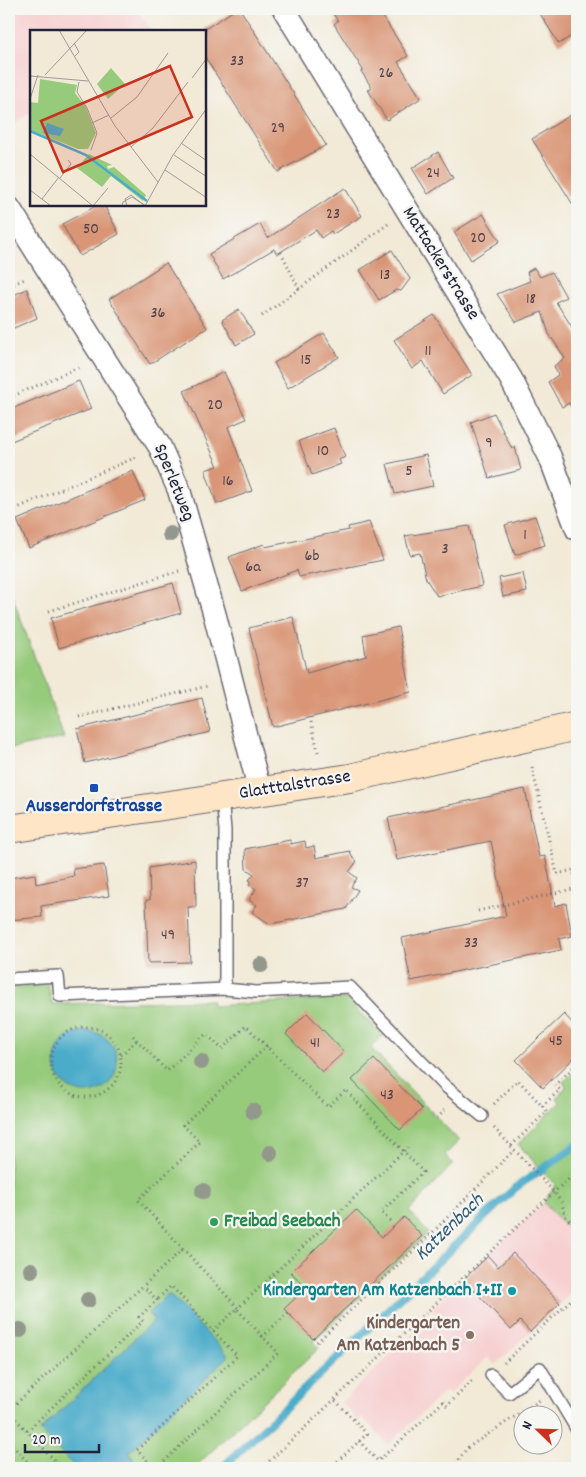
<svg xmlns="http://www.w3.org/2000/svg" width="586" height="1477" viewBox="0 0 586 1477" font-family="Dekko,sans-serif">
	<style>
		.built { fill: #f7cfd0 }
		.green { fill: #97cb7c; stroke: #5c765c }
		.water { fill: #4bacca; stroke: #366782 }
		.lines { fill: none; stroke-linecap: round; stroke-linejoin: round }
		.stream { stroke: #4bacca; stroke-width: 8 }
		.building { fill: #d99576 }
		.service-casing { stroke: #6b6872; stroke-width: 14 }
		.minor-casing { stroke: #6b6872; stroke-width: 25 }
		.secondary-casing { stroke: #6b6872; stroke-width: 30 }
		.path { stroke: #6b6872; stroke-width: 3; stroke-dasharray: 1 4; stroke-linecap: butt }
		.service { stroke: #fff; stroke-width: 11 }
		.minor { stroke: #fff; stroke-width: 22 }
		.secondary { stroke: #fde5c5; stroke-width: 28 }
		.tree { fill: #93988c }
		.transit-dot { fill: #1a4fb4; stroke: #f6f6f2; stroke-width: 2 }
		.leisure-dot { fill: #2e9e5b; stroke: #f6f6f2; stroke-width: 2 }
		.culture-dot { fill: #0f9aa8; stroke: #f6f6f2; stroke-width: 2 }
		.education-dot { fill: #8d6e63; stroke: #f6f6f2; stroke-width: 2 }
		.labels { text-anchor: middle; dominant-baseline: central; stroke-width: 4.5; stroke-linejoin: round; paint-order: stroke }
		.number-label { font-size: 16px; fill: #503f4a }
		.street-label { font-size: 19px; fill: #22223b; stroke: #f6f6f2 }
		.transit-label { font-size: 19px; font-weight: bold; fill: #164399; stroke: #f6f6f2 }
		.leisure-label { font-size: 19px; font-weight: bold; fill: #27864d; stroke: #f6f6f2; text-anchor: start }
		.culture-label { font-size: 19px; font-weight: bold; fill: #0d838f; stroke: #f6f6f2; text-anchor: end }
		.education-label { font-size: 19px; font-weight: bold; fill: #785e54; stroke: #f6f6f2; text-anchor: end }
		.water-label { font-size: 20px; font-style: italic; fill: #325974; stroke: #f6f6f2 }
		.inset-river { fill: none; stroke: #4bacca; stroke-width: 2.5 }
		.inset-road { fill: none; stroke: #9f9a99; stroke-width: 1 }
		.view { fill: #c8321e; fill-opacity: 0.15; stroke: #c8321e; stroke-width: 2.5 }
		.inset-edge { fill: none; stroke: #22223b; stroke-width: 2.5 }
	</style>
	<rect width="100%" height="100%" fill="#f6f6f2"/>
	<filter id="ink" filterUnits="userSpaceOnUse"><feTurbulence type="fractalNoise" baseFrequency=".02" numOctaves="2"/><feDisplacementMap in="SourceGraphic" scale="10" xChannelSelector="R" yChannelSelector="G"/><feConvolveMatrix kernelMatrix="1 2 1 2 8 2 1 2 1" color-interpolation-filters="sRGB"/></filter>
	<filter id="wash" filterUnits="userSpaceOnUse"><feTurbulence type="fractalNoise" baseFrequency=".0096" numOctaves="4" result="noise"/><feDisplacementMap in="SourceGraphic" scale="20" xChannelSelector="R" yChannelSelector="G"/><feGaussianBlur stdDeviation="1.12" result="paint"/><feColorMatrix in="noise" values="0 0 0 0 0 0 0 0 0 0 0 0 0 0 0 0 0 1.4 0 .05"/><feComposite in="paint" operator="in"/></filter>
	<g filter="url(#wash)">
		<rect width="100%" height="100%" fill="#f2ead7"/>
		<!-- built -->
		<g class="built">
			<path d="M9,9H137L151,31H31V112L9,127Z"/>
			<path d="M544,1203L577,1238V1288L495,1365L488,1357L449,1394L445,1391L388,1445L362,1417L358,1421L341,1402L436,1313L432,1309Z"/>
		</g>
		<!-- green -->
		<g class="green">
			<path d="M9,587L64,738L9,749Z"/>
			<path d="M48,984L52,1004L211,1000L212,1006L345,998L383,1035L371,1048L459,1141L445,1155L453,1164L409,1211L428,1233L313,1342L319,1348L194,1468H9V988Z"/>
			<path d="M577,1070V1238L544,1203L555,1185L518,1144L560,1102L557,1098L566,1087L563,1082Z"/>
		</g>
		<!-- water -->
		<g class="water">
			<circle cx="86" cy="1062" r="31"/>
			<path d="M169,1294L229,1356L128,1453L142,1468H76L40,1431L154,1320L148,1313Z"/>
		</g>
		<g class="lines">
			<!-- stream -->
			<path class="stream" d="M222,1468L515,1188L577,1145"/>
		</g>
		<g id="blocks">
			<!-- building -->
			<g class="building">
				<path d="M236,9H240L326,145L278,172L205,57V29Z"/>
				<path d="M330,9H378L408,56L398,62L421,98L387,120L368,90L372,88L361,71L363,70L334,24L338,21Z"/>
				<path d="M537,9H577V32L559,44Z"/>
				<path d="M577,111V211L532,139Z"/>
				<path d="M438,152L453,178L428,194L412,168Z"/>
				<path d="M345,188L362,216L333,234L331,231L321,238L316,230L277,254L274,249L223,279L209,254L260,224L268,238Z"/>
				<path d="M98,205H104L119,234L80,256L62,224Z"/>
				<path d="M483,214L500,241L471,260L454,232Z"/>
				<path d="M392,250L410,279L401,291L396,290L379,300L360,270Z"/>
				<path d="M166,263L207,328L150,364L109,299Z"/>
				<path d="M534,268L540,277L552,272L566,297L556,302L577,335V421L569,403L562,407L548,382L558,375L554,366L565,358L549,334L542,312L516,322L497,294L530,281L527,272Z"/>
				<path d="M27,289L37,318L9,330V297Z"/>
				<path d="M239,309L254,334L236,345L222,320Z"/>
				<path d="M434,315L472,375L443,394L423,361L412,369L394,340Z"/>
				<path d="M324,333L339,357L288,388L274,363Z"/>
				<path d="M224,372L246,419L228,427L252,491L217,504L205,470L218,466L184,391Z"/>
				<path d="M79,381L91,409L9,442V410Z"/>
				<path d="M494,413L512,449L515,447L521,470L489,478L471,422Z"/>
				<path d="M334,428L345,457L339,460L341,464L312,475L299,441Z"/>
				<path d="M426,455L433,486L395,494L387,464Z"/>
				<path d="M133,471L145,500L29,548L17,520Z"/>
				<path d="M535,516L545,545L515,555L505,525Z"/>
				<path d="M369,522L383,560L299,577L297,570L242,591L229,557L264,544L265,547L349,530L348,527Z"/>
				<path d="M469,526L482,586L437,596L426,579L420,553L410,555L405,536Z"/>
				<path d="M523,573L527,592L503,597L499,578Z"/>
				<path d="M173,583L181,613L59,648L51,618Z"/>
				<path d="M293,617L307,673L366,656L363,635L398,627L411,692L273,727L249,628Z"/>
				<path d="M202,698L210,732L85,763L77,729Z"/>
				<path d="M525,789L539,857L545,856L555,906L566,903L572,936L559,939L561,950L411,981L402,938L506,916L491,841L397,860L388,818Z"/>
				<path d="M290,840L291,844L305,841L306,848L314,846L316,858L350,851L352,857L357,861L349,872L357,878L351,887L358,890L346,909L270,924L252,912L257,905L249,900L256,889L249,885L251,881L249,880L254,874L246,869L245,849Z"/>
				<path d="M195,860L196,907H188L190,962L148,963L146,900H150L149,868Z"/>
				<path d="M104,865L109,896L41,906L42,917L9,920V878L35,874L36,884L74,876L73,869Z"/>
				<path d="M307,1013L344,1052L322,1072L286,1034Z"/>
				<path d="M564,1014L577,1028V1055L543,1088L516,1060Z"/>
				<path d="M374,1059L422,1109L400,1130L352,1080Z"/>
				<path d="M356,1210L382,1237L404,1217L422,1236L313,1339L284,1309L306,1288L291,1272Z"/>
				<path d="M513,1253L560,1303L530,1332L520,1321L511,1330L464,1279L488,1256L498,1267Z"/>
			</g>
		</g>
	</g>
	<g filter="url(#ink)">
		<use href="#blocks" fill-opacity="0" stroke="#6b6872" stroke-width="1"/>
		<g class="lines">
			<!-- service casing -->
			<g class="service-casing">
				<g id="service">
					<path d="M222,798L225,830V989"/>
					<path d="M9,979L58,976L60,996L225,989L256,992L350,987L445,1086L482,1116"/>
					<path d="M491,1375L509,1393L540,1368L577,1430"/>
				</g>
			</g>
			<!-- minor casing -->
			<g class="minor-casing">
				<g id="minor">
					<path d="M284,9L511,379L550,457L577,529"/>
					<path d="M9,208L160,447L179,490L215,616L260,792"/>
				</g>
			</g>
			<!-- secondary casing -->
			<g class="secondary-casing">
				<path id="secondary" d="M9,829L350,778L577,726"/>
			</g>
			<!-- path -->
			<g class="path">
				<path d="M281,252L299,289"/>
				<path d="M9,286L27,278"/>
				<path d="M262,316L388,224"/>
				<path d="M9,398L81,366"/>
				<path d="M15,509L139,456"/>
				<path d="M49,611L179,571"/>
				<path d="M79,717L208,686"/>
				<path d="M310,717L318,752"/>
				<path d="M532,767L557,874L573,870L577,885"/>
				<path d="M478,911L577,888"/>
				<circle cx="86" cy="1062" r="35"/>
				<path d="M133,1036L167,1071L206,1034L222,1049L246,1026L328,1107L346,1090L423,1172L381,1212L390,1221"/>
				<path d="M267,1046L183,1125L200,1142L138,1200L238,1308L408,1147"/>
				<path d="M121,1055L137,1040"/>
				<path d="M494,1104L518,1080L547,1111L511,1146"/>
				<path d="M542,1106L560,1090L555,1085L577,1064"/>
				<path d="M437,1118L447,1108"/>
				<path d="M494,1128L554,1192L562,1203L565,1216L577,1228"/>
				<path d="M213,1331L238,1308"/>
				<path d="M262,1337L288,1313"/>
				<path d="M317,1342L433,1232L514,1150"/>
				<path d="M504,1363L577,1294"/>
				<path d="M9,1410L184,1248"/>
				<path d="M9,1412L62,1468"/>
				<path d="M27,1431L143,1321L139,1317L157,1300L143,1286"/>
				<path d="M359,1441L378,1461L443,1402L447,1406L474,1379"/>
				<path d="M9,1442L33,1468"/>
				<path d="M154,1468L137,1450L237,1356L171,1286L157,1300"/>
				<path d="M157,1468L278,1353L237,1309"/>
				<path d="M262,1468L554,1192L577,1172"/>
				<path d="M330,1468L367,1434L334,1399"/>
				<path d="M453,1468L467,1448L540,1400"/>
			</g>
			<!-- service -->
			<use href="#service" class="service"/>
			<!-- minor -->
			<use href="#minor" class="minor"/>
			<!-- secondary -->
			<use href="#secondary" class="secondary"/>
		</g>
		<!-- trees -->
		<g class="tree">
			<circle cx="170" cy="534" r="8"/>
			<circle cx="261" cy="965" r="8"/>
			<circle cx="201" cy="1062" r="8"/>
			<circle cx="253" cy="1111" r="8"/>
			<circle cx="270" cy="1153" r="8"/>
			<circle cx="203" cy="1191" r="8"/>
			<circle cx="31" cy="1270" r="8"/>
			<circle cx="88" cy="1300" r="8"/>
			<circle cx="20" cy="1330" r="8"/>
		</g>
	</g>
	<!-- markers -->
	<rect class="transit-dot" x="89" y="783" width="10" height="10" rx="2.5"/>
	<circle class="leisure-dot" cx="214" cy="1222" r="5"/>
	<circle class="culture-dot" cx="512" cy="1291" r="5"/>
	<circle class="education-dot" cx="470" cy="1335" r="5"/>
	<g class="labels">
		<!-- number labels -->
		<g class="number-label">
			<text x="237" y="61">33</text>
			<text x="386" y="73">26</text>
			<text x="278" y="128">29</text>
			<text x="433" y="173">24</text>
			<text x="333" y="214">23</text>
			<text x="91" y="229">50</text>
			<text x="478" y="238">20</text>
			<text x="385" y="275">13</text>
			<text x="531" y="299">18</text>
			<text x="158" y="313">36</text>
			<text x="428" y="351">11</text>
			<text x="306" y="360">15</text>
			<text x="215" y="405">20</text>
			<text x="489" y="443">9</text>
			<text x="323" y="451">10</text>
			<text x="409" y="471">5</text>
			<text x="228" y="481">16</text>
			<text x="525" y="535">1</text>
			<text x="445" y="549">3</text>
			<text x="312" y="556">6b</text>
			<text x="253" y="567">6a</text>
			<text x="302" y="883">37</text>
			<text x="168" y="935">49</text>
			<text x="471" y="943">33</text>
			<text x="556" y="1041">45</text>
			<text x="315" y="1043">41</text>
			<text x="387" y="1095">43</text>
		</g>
		<!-- street labels -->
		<g class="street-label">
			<text transform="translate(440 264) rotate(58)">Mattackerstrasse</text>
			<text transform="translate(173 483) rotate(68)">Sperletweg</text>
			<text transform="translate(295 786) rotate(-9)">Glatttalstrasse</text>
		</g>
		<!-- transit labels -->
		<g class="transit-label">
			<text x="94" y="807">Ausserdorfstrasse</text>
		</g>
		<!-- leisure labels -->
		<g class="leisure-label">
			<text x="224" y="1222">Freibad Seebach</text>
		</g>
		<!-- culture labels -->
		<g class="culture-label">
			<text x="502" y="1291">Kindergarten Am Katzenbach I+II</text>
		</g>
		<!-- education labels -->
		<g class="education-label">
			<text x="460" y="1324">Kindergarten<tspan x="460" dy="22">Am Katzenbach 5</tspan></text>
		</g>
		<!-- water labels -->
		<g class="water-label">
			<text transform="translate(450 1228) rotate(-44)">Katzenbach</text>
		</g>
	</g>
	<!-- overview -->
	<g transform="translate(30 30)">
		<rect width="176" height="176" fill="#f2ead7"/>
		<path d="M81,38L95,54L78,69L67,54ZM10,49L47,55L45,63L56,77L66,103L58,119H48L0,100V72L8,73ZM59,124L82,135L77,136L78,139L84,137L116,165L113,171L81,146L72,157L47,138Z" fill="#97cb7c"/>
		<path d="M17,93L34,99L30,106L13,103Z" fill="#4bacca"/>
		<path class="inset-river" d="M0,101L56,125L117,171"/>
		<path class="inset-road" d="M29,0L85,96L128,152M44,13L49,22L44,27M15,45L57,0M0,46L58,51M162,48L177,28M49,52L47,62L57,78L67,103L61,120M0,69L8,45M81,88L107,67L138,23M62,93L79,85M151,113L177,131M101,117L123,98L158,52M0,124L63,176M144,125L177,147M135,140L177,168M30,148L41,134L38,130M0,160L21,176M12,169L29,147M63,176L78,158M92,176L93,172L102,167L116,176M97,176L95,169L101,165L115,176M115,176L143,125L177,78"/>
		<path class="view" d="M140,36L162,87L33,142L11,91Z"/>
		<rect width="176" height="176" class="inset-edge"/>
	</g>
	<!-- margin -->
	<rect width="586" height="1477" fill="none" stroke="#f6f6f2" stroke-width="30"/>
	<!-- north arrow -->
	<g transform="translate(538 1430) rotate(293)"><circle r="24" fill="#f6f6f2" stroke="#a1a1a9"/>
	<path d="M0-4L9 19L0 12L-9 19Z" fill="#c8321e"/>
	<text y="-8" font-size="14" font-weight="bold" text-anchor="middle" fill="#22223b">N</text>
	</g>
	<!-- scale -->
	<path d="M25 1444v8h74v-8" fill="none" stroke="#22223b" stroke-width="2.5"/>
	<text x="32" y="1444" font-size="15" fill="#22223b" stroke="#f6f6f2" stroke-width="4" paint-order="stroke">20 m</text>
</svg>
